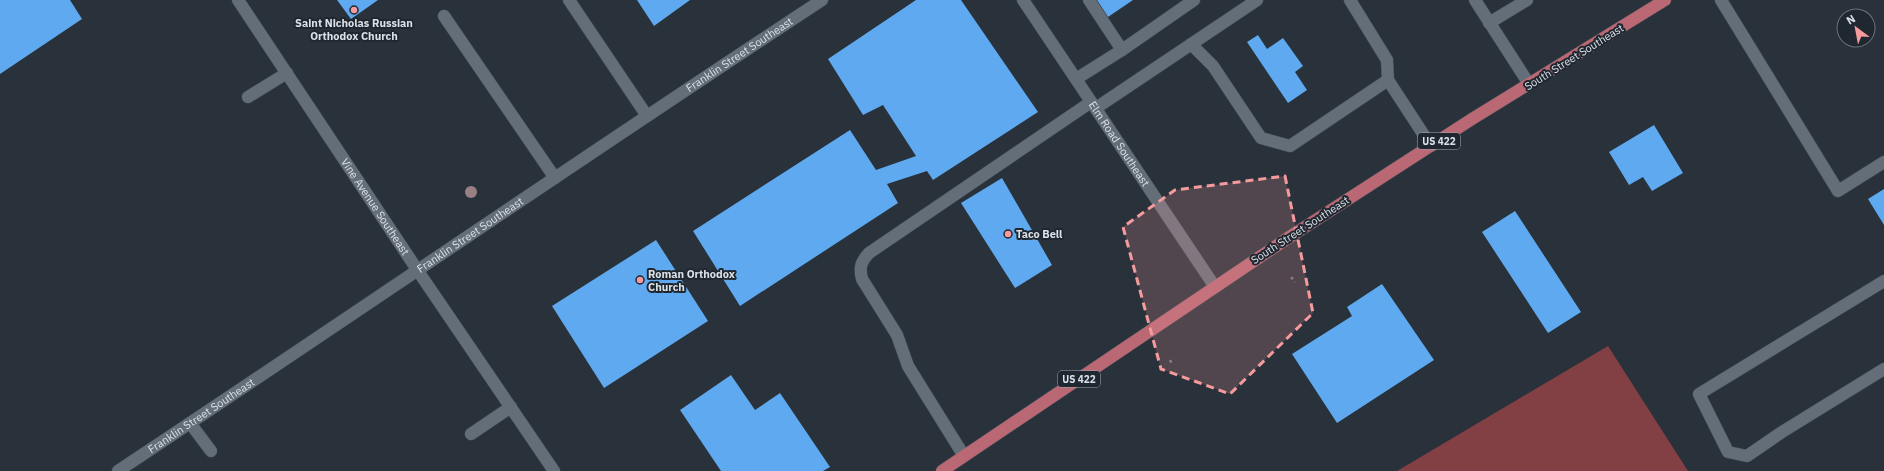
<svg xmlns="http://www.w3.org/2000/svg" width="1884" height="471" viewBox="0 0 1884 471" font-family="'IBM Plex Sans',sans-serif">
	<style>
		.green { fill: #823f44 }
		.building { fill: #5ea9ef }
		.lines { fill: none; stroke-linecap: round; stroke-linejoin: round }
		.service-casing { stroke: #464d54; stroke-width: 13 }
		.minor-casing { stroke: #464d54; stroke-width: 13 }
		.secondary-casing { stroke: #464d54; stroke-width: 13 }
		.primary-casing { stroke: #464d54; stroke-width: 13 }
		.path { stroke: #70767e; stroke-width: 2.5; stroke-dasharray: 3 3; stroke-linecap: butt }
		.service { stroke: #646e78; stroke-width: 12 }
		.minor { stroke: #646e78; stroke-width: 12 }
		.secondary { stroke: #646e78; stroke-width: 12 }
		.primary { stroke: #bb6875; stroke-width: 12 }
		.tree { fill: #9a8085 }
		.marked { fill: #f59b9e; fill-opacity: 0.2; stroke: #f59b9e; stroke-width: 3; stroke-dasharray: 8 5; stroke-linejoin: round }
		.poi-dot { fill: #f59b9e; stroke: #1f2730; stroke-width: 1.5 }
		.labels { text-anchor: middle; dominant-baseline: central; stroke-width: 4; stroke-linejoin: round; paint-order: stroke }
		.shield { fill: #1f2730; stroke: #a3a9b0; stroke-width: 1 }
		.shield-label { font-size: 10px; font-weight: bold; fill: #dce1e7 }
		.poi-label { font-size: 11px; font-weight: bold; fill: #dce1e7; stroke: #1f2730; text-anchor: start }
		.street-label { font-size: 11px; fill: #dce1e7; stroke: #1f2730 }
	</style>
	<rect width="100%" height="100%" fill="#29313a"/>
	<!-- green -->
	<path class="green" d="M1608,346L1688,471H1397Z"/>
	<!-- building -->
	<g class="building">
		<path d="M0,0H70L82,19L0,74Z"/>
		<path d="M337,0H378L351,19Z"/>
		<path d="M637,0H690L654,26Z"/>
		<path d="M916,0H961L1038,112L933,180L927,171L887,184L898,203L740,306L693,231L850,130L876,170L916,156L883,105L863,115L828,59Z"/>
		<path d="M1097,0H1133L1108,17Z"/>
		<path d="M1258,35L1267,49L1283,38L1303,66L1295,72L1307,90L1288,103L1247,42Z"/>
		<path d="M1654,125L1683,173L1652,191L1643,177L1629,185L1609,152Z"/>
		<path d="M1002,178L1052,265L1015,288L961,203Z"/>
		<path d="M1884,189V225L1868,199Z"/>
		<path d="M1515,211L1581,312L1548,333L1482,232Z"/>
		<path d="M656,240L708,321L604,388L552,306Z"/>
		<path d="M1382,284L1434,360L1337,423L1292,354L1352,316L1347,307Z"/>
		<path d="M731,375L755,410L780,393L830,467L823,471H721L680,410Z"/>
	</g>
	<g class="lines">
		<!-- service casing -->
		<g class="service-casing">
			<g id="service">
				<path d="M1475,0L1529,84"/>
				<path d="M1721,0L1838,191L1884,162"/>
				<path d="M444,16L555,178"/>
				<path d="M1489,23L1527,0"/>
				<path d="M1191,44L1213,66L1261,138L1290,146L1388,80L1387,60L1350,0"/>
				<path d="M1122,50L1194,0"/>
				<path d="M1076,79L1122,50L1089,0"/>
				<path d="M1388,80L1431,146"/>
				<path d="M248,97L287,73"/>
				<path d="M1096,108L1257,0"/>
				<path d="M1884,281L1699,394L1728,452L1747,456L1782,432L1884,369"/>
				<path d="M471,434L511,407"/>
				<path d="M964,456L908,366L897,335L862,279C859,267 861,262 869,253L1091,102"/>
			</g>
		</g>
		<!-- minor casing -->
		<g class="minor-casing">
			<g id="minor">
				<path id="s1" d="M238,0L418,271L554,471"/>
				<path d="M569,0L647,116"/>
				<path d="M190,423L211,451"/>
				<path id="s2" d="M118,471C353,315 586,155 822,0"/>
			</g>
		</g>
		<!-- secondary casing -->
		<g class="secondary-casing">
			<g id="secondary">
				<path id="s3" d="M1023,0L1215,287"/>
			</g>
		</g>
		<!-- primary casing -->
		<g class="primary-casing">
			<path id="primary" d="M942,471L1288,238L1472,119L1665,0"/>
		</g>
		<!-- path -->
		<g class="path">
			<path d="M1291,277L1295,282"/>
			<path d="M1170,360L1172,364"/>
		</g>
		<!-- service -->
		<use href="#service" class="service"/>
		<!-- minor -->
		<use href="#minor" class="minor"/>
		<!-- secondary -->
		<use href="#secondary" class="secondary"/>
		<!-- primary -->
		<use href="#primary" class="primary"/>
	</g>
	<!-- trees -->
	<circle class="tree" cx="471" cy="192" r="6"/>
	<!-- marked area -->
	<path class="marked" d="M1285,176L1313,313L1230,394L1161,369L1123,227L1175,190Z"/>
	<!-- markers -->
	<g class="poi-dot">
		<circle cx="354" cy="10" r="4"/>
		<circle cx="1008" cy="234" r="4"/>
		<circle cx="640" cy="280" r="4"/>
	</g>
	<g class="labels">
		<!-- shield labels -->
		<g class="shield">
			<rect x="1418" y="133" width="42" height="16" rx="3"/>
			<rect x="1058" y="371" width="42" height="16" rx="3"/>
		</g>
		<g class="shield-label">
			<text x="1439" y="141">US 422</text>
			<text x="1079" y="379">US 422</text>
		</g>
		<!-- poi labels -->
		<g class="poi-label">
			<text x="354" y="23" text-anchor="middle">Saint Nicholas Russian<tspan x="354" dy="13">Orthodox Church</tspan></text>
			<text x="1016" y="234">Taco Bell</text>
			<text x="648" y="274">Roman Orthodox<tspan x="648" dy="13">Church</tspan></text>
		</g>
		<!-- street labels -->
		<g class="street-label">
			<text stroke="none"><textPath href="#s2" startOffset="748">Franklin Street Southeast</textPath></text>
			<text transform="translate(1574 57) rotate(-32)">South Street Southeast</text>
			<text stroke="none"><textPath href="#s3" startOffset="173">Elm Road Southeast</textPath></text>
			<text stroke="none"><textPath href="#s1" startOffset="248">Vine Avenue Southeast</textPath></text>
			<text transform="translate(1300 230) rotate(-33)">South Street Southeast</text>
			<text stroke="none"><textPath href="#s2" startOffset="424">Franklin Street Southeast</textPath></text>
			<text stroke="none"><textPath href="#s2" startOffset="100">Franklin Street Southeast</textPath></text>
		</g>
	</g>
	<!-- north arrow -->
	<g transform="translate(1856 28) rotate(328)"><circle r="19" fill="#1f2730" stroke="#6b7179"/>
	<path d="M0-3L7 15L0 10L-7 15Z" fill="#f59b9e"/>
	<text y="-6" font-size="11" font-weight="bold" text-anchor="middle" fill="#dce1e7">N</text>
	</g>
</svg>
